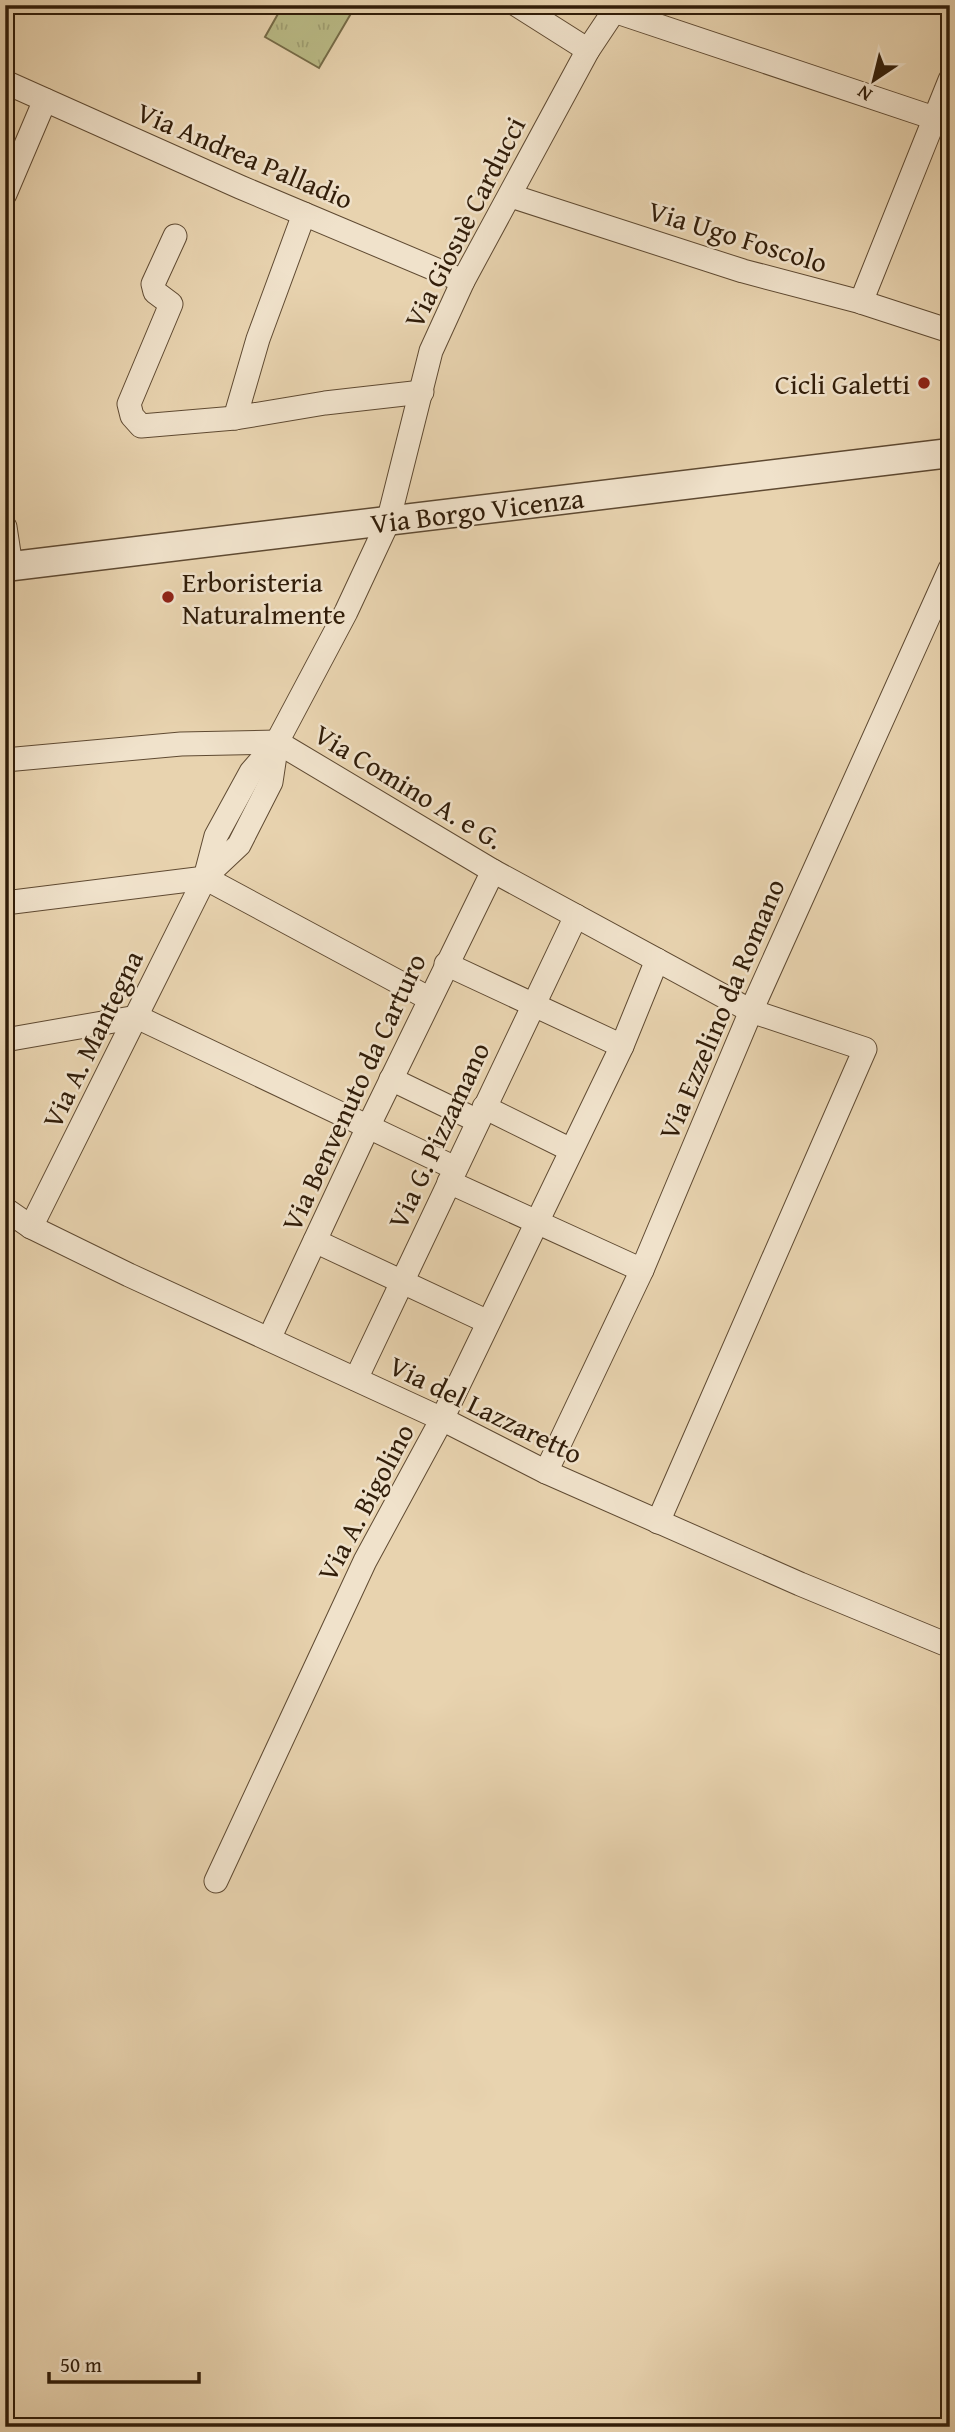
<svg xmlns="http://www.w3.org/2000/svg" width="955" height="2432" viewBox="0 0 955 2432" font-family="'Gentium Book Plus',serif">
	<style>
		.park { fill: url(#park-tufts); stroke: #766c48; stroke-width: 2 }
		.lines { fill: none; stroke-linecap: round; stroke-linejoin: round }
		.minor-casing { stroke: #5f4a32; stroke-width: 25 }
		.tertiary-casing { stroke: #5f4a32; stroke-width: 31 }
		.minor { stroke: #f0e2cb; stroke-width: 23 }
		.tertiary { stroke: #f0e2cb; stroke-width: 28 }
		.poi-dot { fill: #8f2418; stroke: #f0e2cb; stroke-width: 2.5 }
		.labels { text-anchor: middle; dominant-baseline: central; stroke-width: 5; stroke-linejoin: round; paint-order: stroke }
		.street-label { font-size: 28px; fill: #311d09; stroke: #f0e2cb }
		.poi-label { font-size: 28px; fill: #311d09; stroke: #f0e2cb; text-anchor: end }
	</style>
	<defs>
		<pattern id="park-tufts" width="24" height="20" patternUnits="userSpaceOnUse" patternTransform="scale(1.75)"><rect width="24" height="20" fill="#babb87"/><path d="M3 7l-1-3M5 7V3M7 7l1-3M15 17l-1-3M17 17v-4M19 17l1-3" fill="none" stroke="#a0a073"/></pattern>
	</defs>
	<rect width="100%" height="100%" fill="#e8d3af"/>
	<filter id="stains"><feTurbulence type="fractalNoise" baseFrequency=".00286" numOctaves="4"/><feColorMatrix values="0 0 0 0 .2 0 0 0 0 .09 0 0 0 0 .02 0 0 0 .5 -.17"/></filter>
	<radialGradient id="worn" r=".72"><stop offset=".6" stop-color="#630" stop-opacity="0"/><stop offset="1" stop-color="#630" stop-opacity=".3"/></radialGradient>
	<!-- park -->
	<path class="park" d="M283,5H356L319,68L265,37Z"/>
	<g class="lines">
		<!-- minor casing -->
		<g class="minor-casing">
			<g id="minor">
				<path d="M517,5L588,50"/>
				<path d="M614,11L934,118"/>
				<path d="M5,82L240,187L463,281"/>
				<path d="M5,194L45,100"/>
				<path d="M511,196L743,271L861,302L950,331"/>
				<path d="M304,214L258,339L235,418L325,403L422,392"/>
				<path d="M175,236L153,284L155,292L171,304L129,404L132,416L141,426L235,418"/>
				<path d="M861,302L950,80"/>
				<path d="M5,527L11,566"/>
				<path d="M5,760L181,744L277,742L493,871L751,1011L865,1049L658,1522"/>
				<path d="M205,877L239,845L271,782L277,742"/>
				<path d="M5,903L205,878L430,999"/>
				<path d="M446,964L622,1046"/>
				<path d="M5,1040L137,1017L455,1168"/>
				<path d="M391,1079L478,1121"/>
				<path d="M484,1107L571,1150"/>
				<path d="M449,1182L642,1270"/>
				<path d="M5,1209L31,1227L129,1275L442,1419L546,1472L800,1584L950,1646"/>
				<path d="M31,1227L205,878L216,836L251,772L277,742L346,612L388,522L431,351L463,281L588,50L618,5"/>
				<path d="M315,1241L488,1322"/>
				<path d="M269,1339L368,1127L493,871"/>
				<path d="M356,1379L576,916"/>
				<path d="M546,1472L642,1270L751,1011L950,569"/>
				<path d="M216,1881L365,1561L442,1419L622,1046L657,960"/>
			</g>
		</g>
		<!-- tertiary casing -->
		<g class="tertiary-casing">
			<path id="tertiary" d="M5,567L950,453"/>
		</g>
		<!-- minor -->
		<use href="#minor" class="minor"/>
		<!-- tertiary -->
		<use href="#tertiary" class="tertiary"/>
	</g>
	<!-- markers -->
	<g class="poi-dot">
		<circle cx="924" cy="383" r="7"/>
		<circle cx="168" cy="597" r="7"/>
	</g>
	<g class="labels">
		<!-- street labels -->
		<g class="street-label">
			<text transform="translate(245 155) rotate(23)">Via Andrea Palladio</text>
			<text transform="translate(464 222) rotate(-63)">Via Giosuè Carducci</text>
			<text transform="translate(738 236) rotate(17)">Via Ugo Foscolo</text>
			<text transform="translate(477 510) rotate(-7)">Via Borgo Vicenza</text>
			<text transform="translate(409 786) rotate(31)">Via Comino A. e G.</text>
			<text transform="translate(721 1009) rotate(-67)">Via Ezzelino da Romano</text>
			<text transform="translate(92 1039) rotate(-64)">Via A. Mantegna</text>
			<text transform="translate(353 1092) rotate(-65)">Via Benvenuto da Carturo</text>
			<text transform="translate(438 1135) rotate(-65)">Via G. Pizzamano</text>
			<text transform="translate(486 1409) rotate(26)">Via del Lazzaretto</text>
			<text transform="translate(365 1502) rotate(-62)">Via A. Bigolino</text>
		</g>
		<!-- poi labels -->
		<g class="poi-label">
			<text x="910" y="383">Cicli Galetti</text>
			<text x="182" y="581" text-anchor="start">Erboristeria<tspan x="182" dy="32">Naturalmente</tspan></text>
		</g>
	</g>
	<!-- margin -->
	<rect width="955" height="2432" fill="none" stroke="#e8d3af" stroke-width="28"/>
	<rect x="7" y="7" width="941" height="2418" fill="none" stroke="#311d09" stroke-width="3.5"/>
	<rect x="14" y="14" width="927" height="2404" fill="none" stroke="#311d09" stroke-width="2"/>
	<!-- north arrow -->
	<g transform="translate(874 80) rotate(215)" stroke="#f0e2cb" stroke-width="5" paint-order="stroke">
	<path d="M0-5L12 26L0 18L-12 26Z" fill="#311d09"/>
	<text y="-10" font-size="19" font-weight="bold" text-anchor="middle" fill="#311d09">N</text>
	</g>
	<!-- scale -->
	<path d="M49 2372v10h150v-10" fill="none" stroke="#311d09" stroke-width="3.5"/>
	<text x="60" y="2372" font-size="21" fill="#311d09" stroke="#f0e2cb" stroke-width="5" paint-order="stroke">50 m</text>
	<rect width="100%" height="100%" filter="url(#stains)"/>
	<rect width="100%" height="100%" fill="url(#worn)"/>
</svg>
